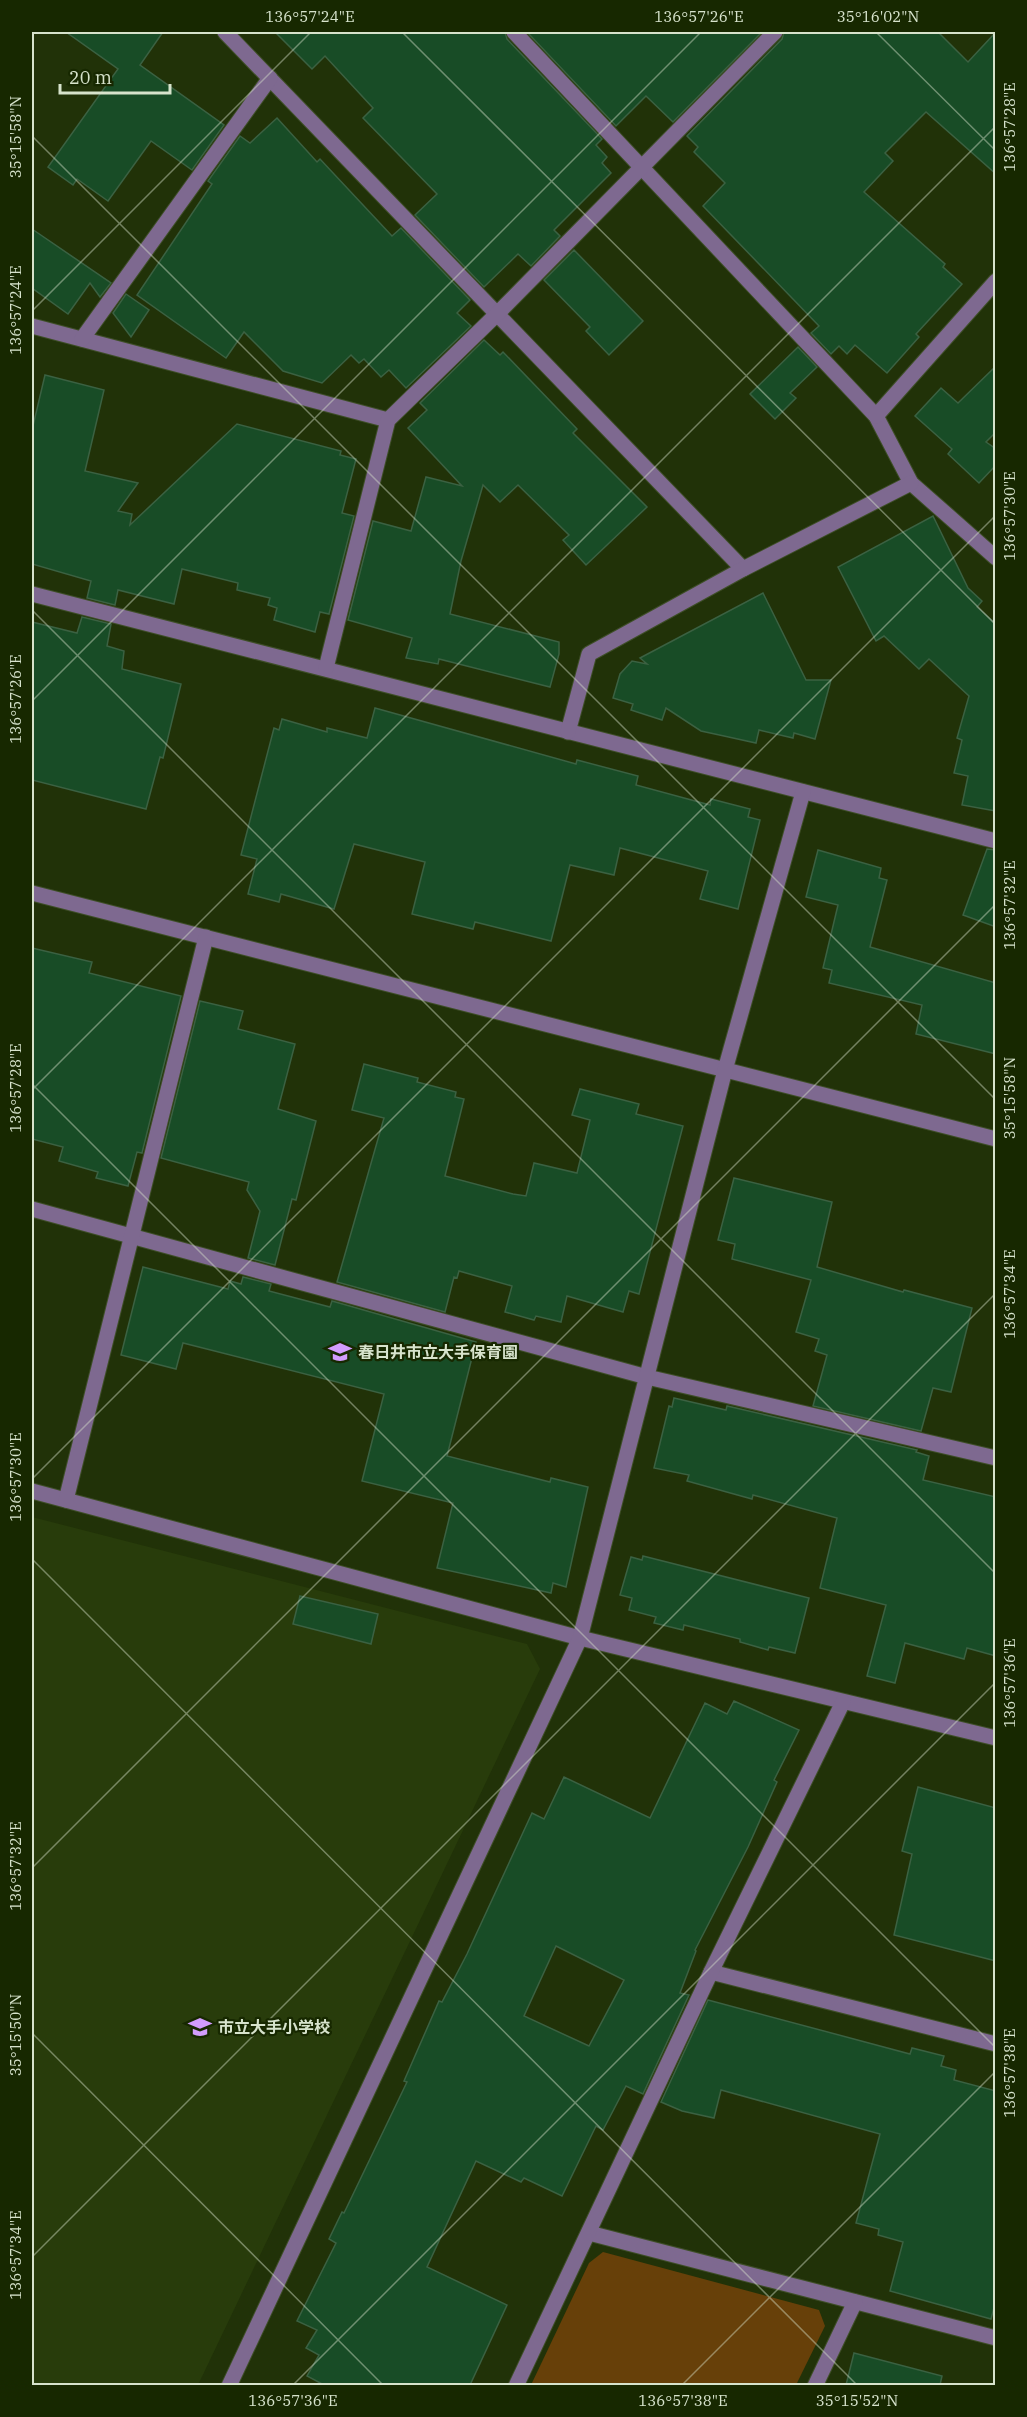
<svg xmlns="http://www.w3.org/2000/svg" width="1027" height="2417" viewBox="0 0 1027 2417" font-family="'IBM Plex Serif','Noto Sans JP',serif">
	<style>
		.built { fill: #283c0b }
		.green { fill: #674009 }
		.building { fill: #184c26; stroke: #3b6142; stroke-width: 1.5; fill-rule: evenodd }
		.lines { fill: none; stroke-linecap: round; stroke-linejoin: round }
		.minor-casing { stroke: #3e4e27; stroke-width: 17 }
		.minor { stroke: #7e6990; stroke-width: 15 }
		.ticks { fill: none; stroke: #d7e3cc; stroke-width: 1.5; stroke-opacity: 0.45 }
		.labels { text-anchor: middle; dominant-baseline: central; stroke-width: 4.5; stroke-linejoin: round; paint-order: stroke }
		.poi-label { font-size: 16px; font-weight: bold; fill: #d7e3cc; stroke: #172800; text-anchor: start }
		.neatline { fill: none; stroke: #d7e3cc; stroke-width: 2 }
		.ticks-label { font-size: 15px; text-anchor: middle; fill: #d7e3cc }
	</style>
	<rect width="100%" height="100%" fill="#213208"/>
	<!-- built -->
	<path class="built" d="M32,1517L527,1644L540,1669L198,2385H32Z"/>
	<!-- green -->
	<path class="green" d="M603,2252L819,2310L825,2326L796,2385H531L589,2263Z"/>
	<!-- building -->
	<g class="building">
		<path d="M66,32H163L140,65L224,125L192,170L151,141L108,201L77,179L73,185L48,167L118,69Z"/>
		<path d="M275,32H505L507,39L602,139L596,145L607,157L602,163L611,173L554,230L560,236L531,266L518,254L484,287L415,215L437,194L363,118L373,108L325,56L312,69Z"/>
		<path d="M527,32H762L673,122L646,96L616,126Z"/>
		<path d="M784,32H938L968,62L996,32V174L926,112L885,153L893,161L864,192L945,264L943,267L962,284L916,334L919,337L887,373L855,345L847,354L839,346L831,354L811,333L819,326L703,206L725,183L694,152L698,147L687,136L782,39Z"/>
		<path d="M277,118L317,162L320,159L392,236L401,228L470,300L457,313L471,326L406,388L389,370L381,377L364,359L359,363L351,355L322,383L283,371L244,332L226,358L137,295L212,184L208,181L240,136L250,143Z"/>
		<path d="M32,229L111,283L100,297L90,283L68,314L32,288Z"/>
		<path d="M574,250L643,321L609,355L586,331L590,327L544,280Z"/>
		<path d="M126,294L149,310L131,337L113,313Z"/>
		<path d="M484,340L500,355L503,352L577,429L573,433L647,507L586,565L563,540L569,535L518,485L500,502L483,485L461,561L450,614L559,642V654L550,687L439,659L438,664L406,658L412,638L348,620L373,521L411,531L426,477L462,486L408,428L427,410L420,403Z"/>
		<path d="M798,347L817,367L790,393L796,398L775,419L750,394Z"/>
		<path d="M996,366V432L986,442L996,449V465L979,483L948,454L952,449L915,416L941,388L958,403Z"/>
		<path d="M45,375L104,390L85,471L138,483L118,511L132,514L130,525L237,424L341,451L340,455L356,459L342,513L354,516L329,614L320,612L315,632L274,620L277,608L268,605L270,598L237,590L238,583L182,569L174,604L118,590L115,605L87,598L91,581L32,564V430Z"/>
		<path d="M933,516L968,588L982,601L977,607L996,624V811L962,805L968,776L954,773L962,740L957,738L969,696L929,659L919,669L884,636L876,641L838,567Z"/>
		<path d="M763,593L806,680H831L815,739L794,733L793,738L759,730L756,743L724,736L701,731L666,708L662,720L631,710L633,704L613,698L620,674L632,661L647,664L640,658Z"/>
		<path d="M82,617L111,624L107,646L124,651L122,669L181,684L163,758L160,757L146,809L32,780V622L77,633Z"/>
		<path d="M375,708L576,764L577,760L638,776L636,785L710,805L711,799L750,809L748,817L760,820L738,909L700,899L708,871L620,848L614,875L570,865L551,941L475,922L473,929L412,914L425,862L354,844L334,909L281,894L279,902L248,894L257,859L241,855L274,728L279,730L282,719L327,732V728L367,738Z"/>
		<path d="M987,849L996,850V927L963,915Z"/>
		<path d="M818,850L881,868L879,878L887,880L870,947L996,983V1054L916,1034L922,1005L829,983L832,970L823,968L838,905L806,897Z"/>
		<path d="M32,948L92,962L89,973L181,996L142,1153L137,1152L128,1186L96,1178L98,1172L59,1161L63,1147L32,1139Z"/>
		<path d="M200,1001L243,1011L238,1029L295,1044L278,1109L316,1121L296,1200L292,1199L275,1265L248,1258L260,1211L247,1190L249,1182L161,1158Z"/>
		<path d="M364,1064L418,1078L417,1082L456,1092L455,1097L464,1099L445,1176L513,1194L526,1196L534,1163L577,1173L590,1120L572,1115L580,1089L639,1104L636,1114L683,1126L639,1294L629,1291L623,1312L567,1296L561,1322L536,1316L534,1320L505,1312L512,1286L459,1271L457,1278L454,1277L445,1312L337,1282L384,1118L352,1110Z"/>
		<path d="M734,1178L832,1202L817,1267L903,1292L904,1290L972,1308L951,1392L933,1388L921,1431L813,1406L827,1355L815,1351L819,1339L796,1332L811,1280L732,1259L735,1244L718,1240Z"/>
		<path d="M143,1267L228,1289L230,1281L241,1284L243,1277L271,1284L269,1291L330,1307L332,1301L476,1342L447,1456L550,1482L551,1478L588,1487L566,1587L553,1583L551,1593L437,1568L453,1503L362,1481L384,1394L183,1343L176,1369L121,1355Z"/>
		<path d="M674,1398L726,1410L727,1406L917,1450L916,1452L929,1456L923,1480L996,1497V1656L967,1648L964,1659L905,1643L895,1683L867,1676L886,1605L820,1588L837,1518L753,1495L752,1499L687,1481L689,1475L654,1468L669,1406L672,1407Z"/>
		<path d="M643,1556L809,1598L795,1653L769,1647L768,1650L740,1642V1639L684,1625L683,1630L654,1623L656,1617L629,1610L632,1598L620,1595L631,1557L642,1560Z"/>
		<path d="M300,1596L378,1614L371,1644L293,1624Z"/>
		<path d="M734,1701L799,1730L774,1780L777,1782L748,1847L695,1950L696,1951L680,1993L689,1995L643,2094L626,2086L603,2130L596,2126L562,2196L524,2178L521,2182L476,2161L427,2267L507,2305L470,2385H324L307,2376L319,2355L306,2348L317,2330L297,2321L336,2243L329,2239L342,2212L344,2213L407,2082L404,2081L439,2001L442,2002L467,1954L532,1813L544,1819L564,1777L650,1818L705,1703L727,1714ZM556,1946L624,1980L589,2046L524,2016Z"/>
		<path d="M918,1787L996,1808V1961L894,1935L912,1854L902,1851Z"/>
		<path d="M708,2000L910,2054L912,2048L944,2056L941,2066L956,2070L954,2080L996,2091V2300L991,2319L890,2291L903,2242L878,2235L879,2229L856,2223L880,2134L721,2090L714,2118L682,2111L661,2102Z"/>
		<path d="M854,2353L942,2376L940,2385H846Z"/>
	</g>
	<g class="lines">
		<!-- minor casing -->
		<g class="minor-casing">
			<g id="minor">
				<path d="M225,32L743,569"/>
				<path d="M514,32L876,416L911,483L996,558"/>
				<path d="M32,326L388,420"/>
				<path d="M82,339L270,78"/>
				<path d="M876,416L996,281"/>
				<path d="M32,594L996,841"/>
				<path d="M326,668L388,420L497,314L775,32"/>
				<path d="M568,732L589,654L743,569L911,483"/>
				<path d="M32,893L996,1139"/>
				<path d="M32,1209L647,1377L996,1458"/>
				<path d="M32,1491L580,1638L996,1738"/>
				<path d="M66,1500L206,937"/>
				<path d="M711,1972L996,2044"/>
				<path d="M589,2233L996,2338"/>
				<path d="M229,2386L580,1638L725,1070L803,792"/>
				<path d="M516,2386L711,1972L843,1702"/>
				<path d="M815,2386L855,2302"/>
			</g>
		</g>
		<!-- minor -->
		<use href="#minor" class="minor"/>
	</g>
	<!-- ticks -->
	<path class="ticks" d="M402,32L996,625M876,32L996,151M32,136L996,1100M32,311L311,32M32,610L996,1574M32,701L701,32M32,1084L996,2048M32,1090L996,126M32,1479L996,515M32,1559L858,2386M32,1868L996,904M32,2033L384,2386M32,2257L996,1293M292,2386L996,1682M681,2386L996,2071"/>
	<!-- icons -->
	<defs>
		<g id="school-bare" transform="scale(1.8)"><path d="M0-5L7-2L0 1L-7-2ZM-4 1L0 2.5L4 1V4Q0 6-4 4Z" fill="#d29cfd" stroke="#172800" stroke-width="2.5" paint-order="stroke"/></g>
	</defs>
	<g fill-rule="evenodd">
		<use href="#school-bare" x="340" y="1352"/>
		<use href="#school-bare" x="200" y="2027"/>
	</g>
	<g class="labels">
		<!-- poi labels -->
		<g class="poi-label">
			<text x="358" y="1352">春日井市立大手保育園</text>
			<text x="218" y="2027">市立大手小学校</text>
		</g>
	</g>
	<!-- border -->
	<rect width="1027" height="2417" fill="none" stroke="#172800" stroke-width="66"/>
	<!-- scale -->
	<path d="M60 84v9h110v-9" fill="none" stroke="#d7e3cc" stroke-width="3"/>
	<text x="69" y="84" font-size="18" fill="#d7e3cc" stroke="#172800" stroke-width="4.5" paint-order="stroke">20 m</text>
	<rect x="33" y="33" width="961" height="2351" class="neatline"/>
	<g class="ticks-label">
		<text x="310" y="22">136°57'24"E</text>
		<text x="699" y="22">136°57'26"E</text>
		<text x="878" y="22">35°16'02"N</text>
		<text transform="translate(1010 127) rotate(-90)" y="5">136°57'28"E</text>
		<text transform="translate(16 137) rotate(-90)" y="5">35°15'58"N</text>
		<text transform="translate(16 310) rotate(-90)" y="5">136°57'24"E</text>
		<text transform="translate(1010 516) rotate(-90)" y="5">136°57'30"E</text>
		<text transform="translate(16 699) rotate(-90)" y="5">136°57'26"E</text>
		<text transform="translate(1010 905) rotate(-90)" y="5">136°57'32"E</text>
		<text transform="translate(16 1088) rotate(-90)" y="5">136°57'28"E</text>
		<text transform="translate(1010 1098) rotate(-90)" y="5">35°15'58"N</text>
		<text transform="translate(1010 1294) rotate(-90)" y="5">136°57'34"E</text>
		<text transform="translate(16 1477) rotate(-90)" y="5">136°57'30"E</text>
		<text transform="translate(1010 1683) rotate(-90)" y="5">136°57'36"E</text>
		<text transform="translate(16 1866) rotate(-90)" y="5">136°57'32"E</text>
		<text transform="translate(16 2035) rotate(-90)" y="5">35°15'50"N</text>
		<text transform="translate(1010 2073) rotate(-90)" y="5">136°57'38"E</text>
		<text transform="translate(16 2255) rotate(-90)" y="5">136°57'34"E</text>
		<text x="293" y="2406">136°57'36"E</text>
		<text x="683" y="2406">136°57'38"E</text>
		<text x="857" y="2406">35°15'52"N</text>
	</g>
</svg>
